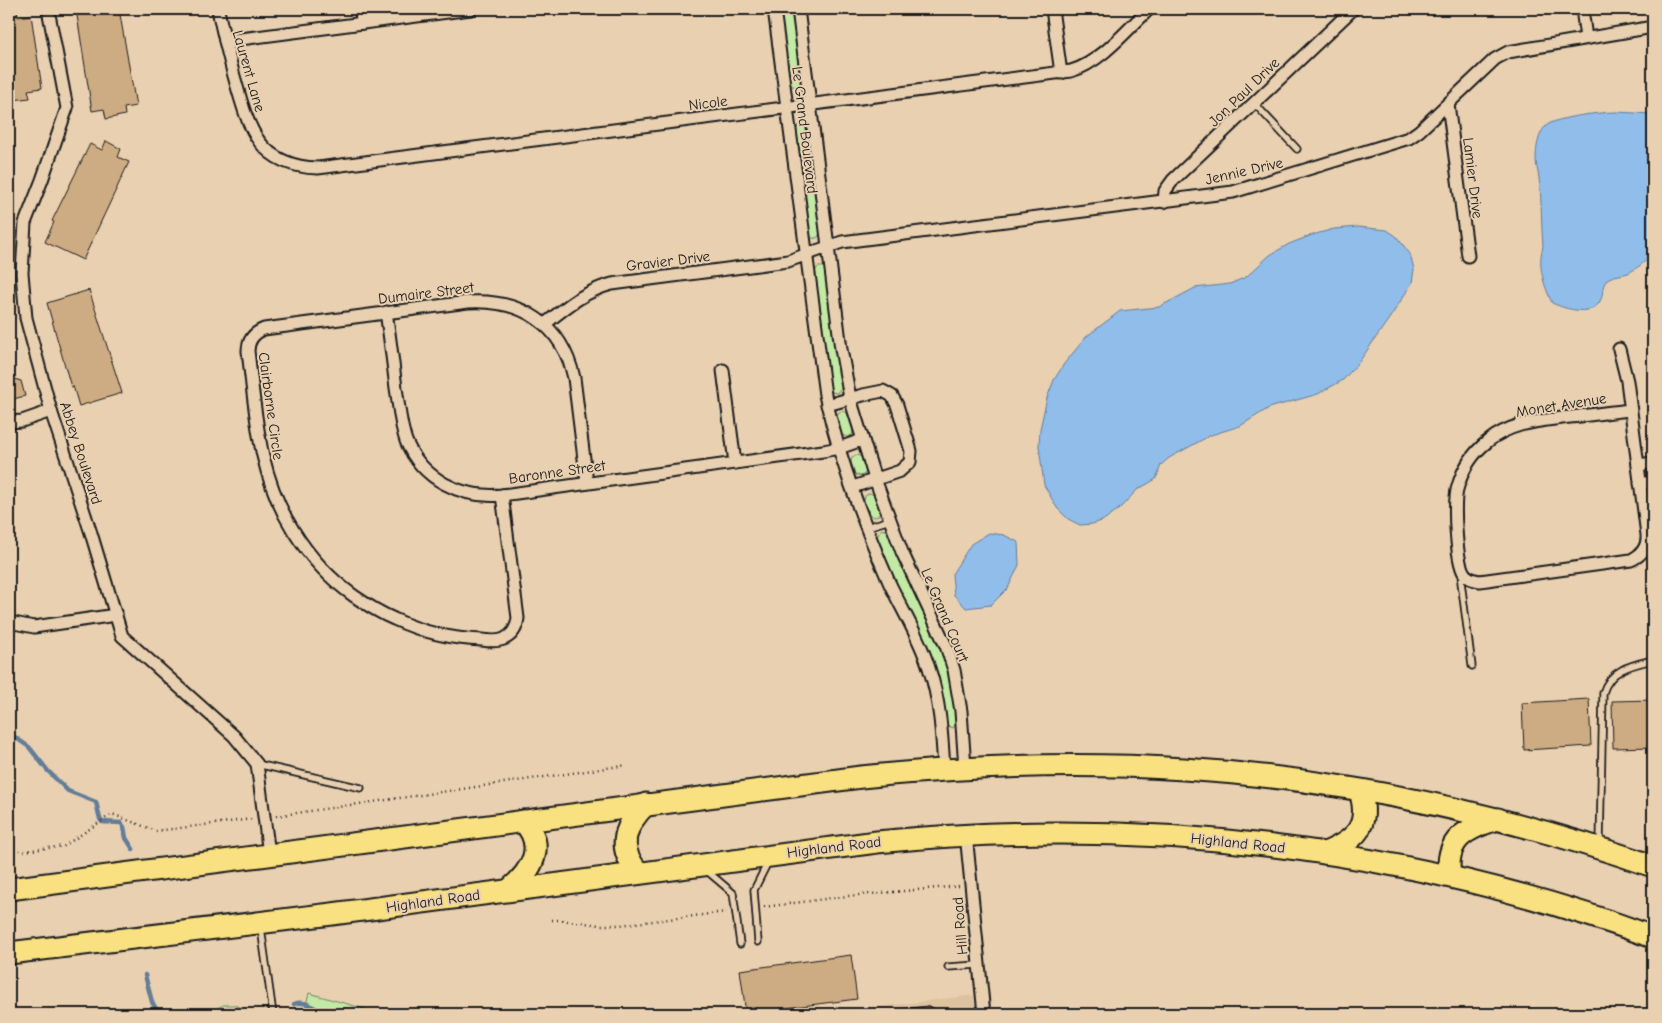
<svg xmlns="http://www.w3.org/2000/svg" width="1662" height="1023" viewBox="0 0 1662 1023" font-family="'Comic Neue',sans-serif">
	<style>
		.built { fill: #ddc2a0 }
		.green { fill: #c3eaa5; stroke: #708360 }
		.water { fill: #91bdea; stroke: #627d98 }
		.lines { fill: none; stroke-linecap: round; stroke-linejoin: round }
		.stream { stroke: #627d98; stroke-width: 4.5 }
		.building { fill: #ceac83; stroke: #1c1c1c }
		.lane-casing { stroke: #1c1c1c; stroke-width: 9 }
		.street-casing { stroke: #1c1c1c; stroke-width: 15 }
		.highway-casing { stroke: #1c1c1c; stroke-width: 25 }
		.path { stroke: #1c1c1c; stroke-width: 2.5; stroke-dasharray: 1 4; stroke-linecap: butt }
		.lane { stroke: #e9d0b1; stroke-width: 5.5 }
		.street { stroke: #e9d0b1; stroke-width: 11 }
		.highway { stroke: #f9e181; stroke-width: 21 }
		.labels { text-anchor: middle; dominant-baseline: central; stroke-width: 4; stroke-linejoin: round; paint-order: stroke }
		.street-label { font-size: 15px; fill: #1c1c1c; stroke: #e9d0b1 }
	</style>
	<rect width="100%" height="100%" fill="#e9d0b1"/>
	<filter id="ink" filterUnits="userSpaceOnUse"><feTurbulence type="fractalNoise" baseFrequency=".02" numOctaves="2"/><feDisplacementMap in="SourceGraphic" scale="10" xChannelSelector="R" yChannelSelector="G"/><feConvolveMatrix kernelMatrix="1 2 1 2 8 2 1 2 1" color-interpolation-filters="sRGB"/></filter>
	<g filter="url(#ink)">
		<!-- built -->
		<path class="built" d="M974,995L976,1014H824Z"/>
		<!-- green -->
		<g class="green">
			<path d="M780,9H792L802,80L797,87L792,86L789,81Z"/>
			<path d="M803,124L807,127L808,130L821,232L817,238H811L810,235L796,131L798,126Z"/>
			<path d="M818,267H824L826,272L842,386L837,393L832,392L829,387L814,273Z"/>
			<path d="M842,411L847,413L853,430L852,435L847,437L842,435L836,418L838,413Z"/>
			<path d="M857,455L862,457L866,468L865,474L860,476L855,474L851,462L852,457Z"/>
			<path d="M870,493L875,496L880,510L879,515L875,517L870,515L864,501L865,496Z"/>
			<path d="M882,529L889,532L908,581L943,653L953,695L957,722L953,728L946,725L940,688L934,664L896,582L877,536Z"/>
			<path d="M309,993L379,1013L381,1014H304Z"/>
			<path d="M224,1005H234L247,1010V1014H203Z"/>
		</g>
		<!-- water -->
		<g class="water">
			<path d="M1617,112L1653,114V255C1645,261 1637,269 1628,273C1622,275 1615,275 1609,278C1601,284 1604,292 1601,299C1594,318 1565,309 1552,303C1544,285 1537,266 1543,247C1541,224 1542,200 1539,178C1538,171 1536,165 1536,159C1536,149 1538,133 1546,126C1555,117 1603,112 1617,112Z"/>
			<path d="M1358,227L1387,230L1396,236L1410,254L1414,269L1412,283L1393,313L1359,362L1343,380L1318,394L1269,408L1240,426L1211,435L1169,458L1161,465L1156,479L1137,490L1119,509L1102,521L1092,524L1080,525L1068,519L1057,508L1044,485L1039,446L1040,429L1047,398L1054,380L1064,364L1086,337L1120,311L1159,307L1195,288L1230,284L1246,277L1270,255L1289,244L1312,235L1334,229Z"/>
			<path d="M989,533L1004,535L1018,542L1019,565L1008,588L991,605L966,608L954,595L952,574L971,544Z"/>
		</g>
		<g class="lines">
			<!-- stream -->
			<g class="stream">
				<path d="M9,733L29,747L48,771L68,791L96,802L100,819L102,822L121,823L124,827L126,838L133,849"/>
				<path d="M145,975L152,1002L159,1014"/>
				<path d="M294,1004C305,1000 314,1006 322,1014"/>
				<path d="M253,1014H254"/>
			</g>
		</g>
		<!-- building -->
		<g class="building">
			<path d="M9,9H17L18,17L31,15L42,88L28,90L30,98L12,100V98H9Z"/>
			<path d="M76,9H119L136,106L124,108L125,115L106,119L104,109L92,111Z"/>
			<path d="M106,141L121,149L118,157L129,162L83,260L45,242L54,222L52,221L90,144L102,150Z"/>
			<path d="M89,290L122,393L79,406L73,386L71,387L47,303Z"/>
			<path d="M9,377L21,381L25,396L9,400Z"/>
			<path d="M1589,699L1591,746L1524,750L1522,703Z"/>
			<path d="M1653,700V747L1613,748L1612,701Z"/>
			<path d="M851,955L857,999L746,1013L740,970Z"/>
		</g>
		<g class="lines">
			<!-- lane casing -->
			<g class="lane-casing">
				<g id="lane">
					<path d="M1254,103L1297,149"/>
					<path d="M867,527L890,520"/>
					<path d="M1465,574L1461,582L1472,666"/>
					<path d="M257,764L361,788"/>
					<path d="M1600,844L1603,693C1610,669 1632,665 1653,660"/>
					<path d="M707,871L733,893L740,944"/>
					<path d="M261,928L273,1014"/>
					<path d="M758,942L754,890L768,862"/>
					<path d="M948,967L978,965"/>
					<path d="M893,1014L928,1010L937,1014"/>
				</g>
			</g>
			<!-- street casing -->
			<g class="street-casing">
				<g id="street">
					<path d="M48,9L67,108L42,180L25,223L22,273L26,318L51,411L91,533L122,636L234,736L257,764L269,854"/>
					<path d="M218,9C222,31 228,53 234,76C248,125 256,166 318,168L1071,71C1100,63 1127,30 1149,9"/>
					<path d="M361,9L362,23"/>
					<path d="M774,9L825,395C839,458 863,523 889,582C902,610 920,638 929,668C940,700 942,735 944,769"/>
					<path d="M798,9L841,349L850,398L875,479L902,552L946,646L954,670L961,711L965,768"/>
					<path d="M1052,9L1061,73"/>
					<path d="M1582,9L1586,38"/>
					<path d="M225,41L471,9"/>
					<path d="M1448,104L1468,256"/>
					<path d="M1164,202L1165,191L1173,180L1353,9"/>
					<path d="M386,312C390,338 393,363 396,388C399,406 400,424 406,441C422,479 461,499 502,495L823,451L839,448L862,440"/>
					<path d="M545,324C566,307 585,291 612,284L788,261L842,242L1233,192L1409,138L1419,131L1495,59L1508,52L1653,27"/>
					<path d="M1619,349L1627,381L1647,535C1648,547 1642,555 1631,560L1480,581C1474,580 1468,579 1464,573C1456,560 1453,501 1458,486C1463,469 1473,453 1487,442C1511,422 1540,421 1570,417C1590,415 1611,412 1631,410"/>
					<path d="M723,370L735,463"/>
					<path d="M827,405L863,395L883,391L892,396L897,405L911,451L910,462L900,471L853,487"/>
					<path d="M9,422L22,421L51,411"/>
					<path d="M1638,465L1653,463"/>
					<path d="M1640,484L1653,482"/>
					<path d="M502,495L518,618C517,627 513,635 504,639C497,642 489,641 482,640C451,639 422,632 394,619C380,613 367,605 354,596C330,579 309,556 293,530C258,474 256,415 248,351C248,340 254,333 264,329L468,302C522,299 562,324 574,378L587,483"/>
					<path d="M9,622L34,627L116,615"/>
					<path d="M966,834L984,1014"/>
				</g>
			</g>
			<!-- highway casing -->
			<g class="highway-casing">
				<g id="highway">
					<path d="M1325,853C1356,840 1371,826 1360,791"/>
					<path d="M639,873C616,848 624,826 646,804"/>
					<path d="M1450,876C1444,839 1467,828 1498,819"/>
					<path d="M9,889L861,777C968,766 1076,762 1184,769C1344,779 1502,814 1653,866"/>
					<path d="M509,890C532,871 547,846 523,821"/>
					<path d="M9,953L332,914L877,842C1141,816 1404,846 1653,937"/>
				</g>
			</g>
			<!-- path -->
			<g class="path">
				<path d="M276,816L627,765"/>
				<path d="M9,853L64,846L112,814L156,831L253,819"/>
				<path d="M764,907L848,896L960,886"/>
				<path d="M552,920H560L600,925H620L726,912"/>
			</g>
			<!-- lane -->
			<use href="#lane" class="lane"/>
			<!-- street -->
			<use href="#street" class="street"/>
			<!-- highway -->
			<use href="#highway" class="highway"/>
		</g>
	</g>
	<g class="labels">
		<!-- street labels -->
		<g class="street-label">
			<text transform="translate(249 71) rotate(74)">Laurent Lane</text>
			<text transform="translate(1244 92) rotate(-44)">Jon Paul Drive</text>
			<text transform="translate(708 103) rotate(-7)">Nicole</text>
			<text transform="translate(805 130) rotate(83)">Le Grand Boulevard</text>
			<text transform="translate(1244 171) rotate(-13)">Jennie Drive</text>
			<text transform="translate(1473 178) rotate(83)">Lamier Drive</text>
			<text transform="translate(668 261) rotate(-7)">Gravier Drive</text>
			<text transform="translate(426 293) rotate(-7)">Dumaire Street</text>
			<text transform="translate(1561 405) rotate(-9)">Monet Avenue</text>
			<text transform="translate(271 406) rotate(82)">Clairborne Circle</text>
			<text transform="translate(81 453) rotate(72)">Abbey Boulevard</text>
			<text transform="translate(557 472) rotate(-8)">Baronne Street</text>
			<text transform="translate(945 615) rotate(67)">Le Grand Court</text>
			<text transform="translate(1238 843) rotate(6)">Highland Road</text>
			<text transform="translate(834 847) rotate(-7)">Highland Road</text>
			<text transform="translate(433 901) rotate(-8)">Highland Road</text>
			<text transform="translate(960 926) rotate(-95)">Hill Road</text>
		</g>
	</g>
	<!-- margin -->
	<rect width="1662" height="1023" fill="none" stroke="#e9d0b1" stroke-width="30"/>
	<rect x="15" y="15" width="1632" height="993" fill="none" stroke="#1c1c1c" stroke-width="2" filter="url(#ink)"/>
</svg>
